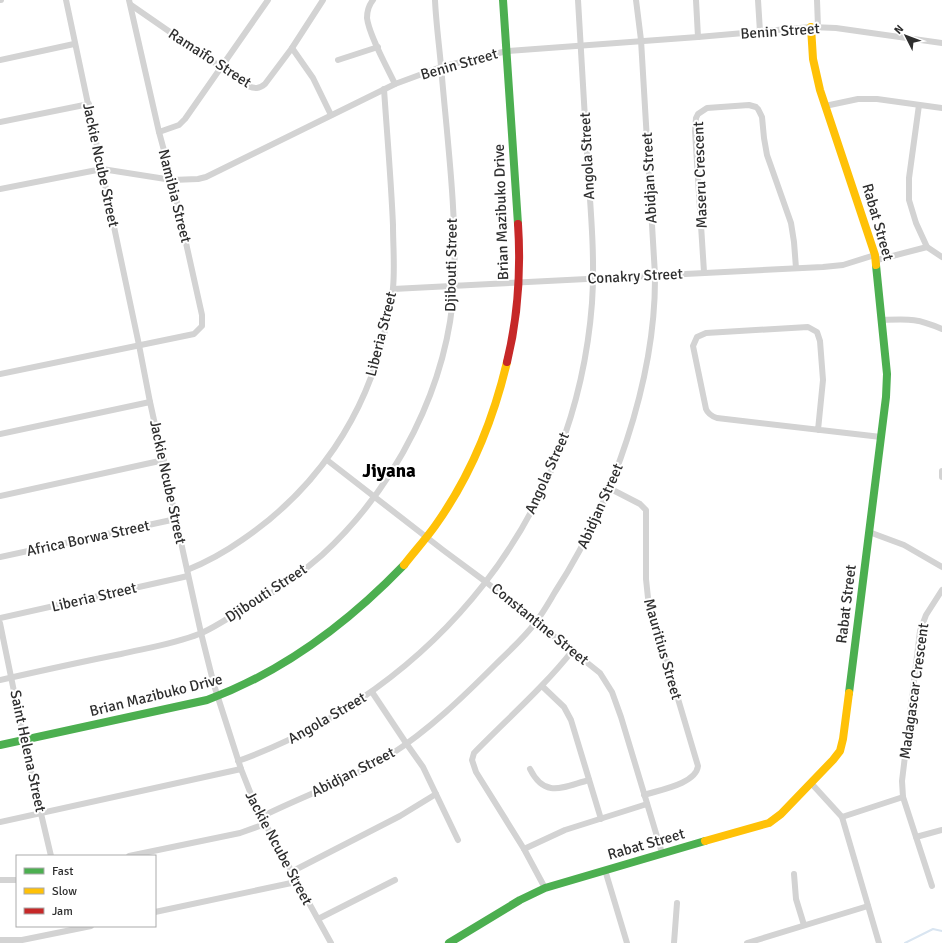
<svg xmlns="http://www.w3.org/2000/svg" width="942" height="943" viewBox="0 0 942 943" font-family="Signika,sans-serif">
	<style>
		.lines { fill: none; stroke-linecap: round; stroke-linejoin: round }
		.stream { stroke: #d9e5f1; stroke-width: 2 }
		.street { stroke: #d3d3d3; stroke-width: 6 }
		.fast { stroke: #4caf50; stroke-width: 8 }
		.slow { stroke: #ffc107; stroke-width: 8 }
		.jam { stroke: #c62828; stroke-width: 8 }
		.labels { text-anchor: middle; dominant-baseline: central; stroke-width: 4; stroke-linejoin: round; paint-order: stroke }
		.street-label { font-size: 15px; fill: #2e2e2e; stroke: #fff }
		.district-label { font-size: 19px; font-weight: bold; fill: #000; stroke: #fff }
	</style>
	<rect width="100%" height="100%" fill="#fff"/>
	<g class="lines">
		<!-- stream -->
		<path class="stream" d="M905,943L933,929L942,931"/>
		<!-- street -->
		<g class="street">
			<path d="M0,0H1"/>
			<path d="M66,0L139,345L150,402L201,633L214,685L241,769L256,807L331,943"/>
			<path d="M373,0C369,5 367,11 367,18C369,35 387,67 395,84"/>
			<path d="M696,0L698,37"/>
			<path d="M758,0L760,32"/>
			<path d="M817,0L818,27"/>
			<path d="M131,5L248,86C255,89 259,89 265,84L292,48L323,0"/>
			<path d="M292,48L313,78L331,115"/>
			<path d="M0,60L74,44"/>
			<path d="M338,60L378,47"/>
			<path d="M919,105L909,178V200L916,223L927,247L942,257"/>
			<path d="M825,106L858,99H877L942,108"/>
			<path d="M0,122L89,104"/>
			<path d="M159,132L179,125L185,119L268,0"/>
			<path d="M0,189L102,169L172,180L198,179L206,177L395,84L441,67L507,51L698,37L811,27L836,28L942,43"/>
			<path d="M877,260L927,247"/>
			<path d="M704,272L695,131L696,118L698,114L707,108L749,105L756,107L758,109L762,117L764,138L767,155L791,223L794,242L796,268"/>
			<path d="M393,289L823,267L843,265L875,255"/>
			<path d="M882,320C909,319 917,318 942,329"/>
			<path d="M0,374L194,334L202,326V315L172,180L159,132L129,0"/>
			<path d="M818,430L823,380L820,341L817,332L808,327L706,333L697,337L693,346L706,409C708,414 711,416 717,418C771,424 826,431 881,437"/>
			<path d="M0,434L150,402"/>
			<path d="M327,460L443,550L486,582L600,673L612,692L621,717L662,853"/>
			<path d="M942,471V477"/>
			<path d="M609,488L640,504L646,510V579L648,598L698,766C696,784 659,790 644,795"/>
			<path d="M0,496L164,460"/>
			<path d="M869,532L904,545L942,567"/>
			<path d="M0,557L176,519"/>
			<path d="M187,570C207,562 225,552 242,540C316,490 366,416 385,330C388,316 392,302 393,288C395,267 393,246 393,225C391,179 387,134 384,89"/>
			<path d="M0,618L188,576"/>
			<path d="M0,623L26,750L51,856"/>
			<path d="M0,680C40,671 80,662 121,654C147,648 174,644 199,634C212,629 224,620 236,614C267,597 296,578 322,555C396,487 449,385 454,284C457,212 447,138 441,66C439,44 436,22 435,0"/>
			<path d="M542,686L564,707L571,720L601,819"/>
			<path d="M372,692L406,743L423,767L458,840"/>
			<path d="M238,761C437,689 576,515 592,303C595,259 591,214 588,170C585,113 581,57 578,0"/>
			<path d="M530,769C545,799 563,787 589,780"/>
			<path d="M811,783L842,817L879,943"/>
			<path d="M261,817C303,796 350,780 390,755C429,730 463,697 496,664C509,651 524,638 535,623C543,613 549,602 555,592C612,504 656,381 655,275L641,40L636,0"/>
			<path d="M842,817L903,797"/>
			<path d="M0,822L241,769"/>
			<path d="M916,837L942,830"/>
			<path d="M524,849L565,830L647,804"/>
			<path d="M129,856L240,833L265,824"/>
			<path d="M605,870L627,943"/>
			<path d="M291,872L400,816L436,794"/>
			<path d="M794,874L796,899L804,925"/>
			<path d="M0,880H17"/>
			<path d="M932,886L903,797L902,781L920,631L926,615L942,590"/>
			<path d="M545,888L524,849L476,772L472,760L474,753C507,719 543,688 573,650"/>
			<path d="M155,912L296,882"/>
			<path d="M318,919L395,880"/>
			<path d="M0,940H22L91,926"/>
			<path d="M674,943L677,903"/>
			<path d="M747,943L868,906"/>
		</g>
		<!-- fast -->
		<g class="fast">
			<path d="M503,0L518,224"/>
			<path d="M849,693L886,397L887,374L876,265"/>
			<path d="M0,745L207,700C283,672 348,623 404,565"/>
			<path d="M449,943L520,900L545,888L705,841"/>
		</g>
		<!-- slow -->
		<g class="slow">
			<path d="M811,27L813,59L820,90L875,255L876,265"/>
			<path d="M404,565C414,552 425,540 435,526C470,477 493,421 507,362"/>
			<path d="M705,841L769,823L781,814L833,760L840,751L843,739L849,693"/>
		</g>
		<!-- jam -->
		<path class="jam" d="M507,362C518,317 521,270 518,224"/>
	</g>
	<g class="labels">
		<!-- street labels -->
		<g class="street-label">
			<text transform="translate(780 31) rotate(-4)">Benin Street</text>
			<text transform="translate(210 58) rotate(33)">Ramaifo Street</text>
			<text transform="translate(459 64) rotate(-16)">Benin Street</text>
			<text transform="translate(587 156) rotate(-93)">Angola Street</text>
			<text transform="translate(101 165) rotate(78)">Jackie Ncube Street</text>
			<text transform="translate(700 175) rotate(-92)">Maseru Crescent</text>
			<text transform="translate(649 178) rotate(-93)">Abidjan Street</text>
			<text transform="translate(175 196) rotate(76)">Namibia Street</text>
			<text transform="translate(501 212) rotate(-92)">Brian Mazibuko Drive</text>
			<text transform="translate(878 222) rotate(74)">Rabat Street</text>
			<text transform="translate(451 265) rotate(-89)">Djibouti Street</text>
			<text transform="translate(635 276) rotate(-3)">Conakry Street</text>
			<text transform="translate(381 334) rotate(-76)">Liberia Street</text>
			<text transform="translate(547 473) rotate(-66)">Angola Street</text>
			<text transform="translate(168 482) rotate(78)">Jackie Ncube Street</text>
			<text transform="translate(600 506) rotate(-66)">Abidjan Street</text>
			<text transform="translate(88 538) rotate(-12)">Africa Borwa Street</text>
			<text transform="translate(266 593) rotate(-33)">Djibouti Street</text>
			<text transform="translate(94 597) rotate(-13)">Liberia Street</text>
			<text transform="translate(846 604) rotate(-83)">Rabat Street</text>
			<text transform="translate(540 624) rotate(39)">Constantine Street</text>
			<text transform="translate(663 649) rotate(74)">Mauritius Street</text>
			<text transform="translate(914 691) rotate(-82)">Madagascar Crescent</text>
			<text transform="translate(156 695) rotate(-14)">Brian Mazibuko Drive</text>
			<text transform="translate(327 718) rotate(-30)">Angola Street</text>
			<text transform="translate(28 751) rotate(78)">Saint Helena Street</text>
			<text transform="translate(353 772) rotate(-27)">Abidjan Street</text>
			<text transform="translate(646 844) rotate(-16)">Rabat Street</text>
			<text transform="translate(279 848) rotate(62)">Jackie Ncube Street</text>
		</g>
		<!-- district labels -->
		<g class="district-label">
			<text x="389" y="471">Jiyana</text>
		</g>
	</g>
	<!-- legend -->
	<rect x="16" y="855" width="140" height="72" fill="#ffffff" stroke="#ababab"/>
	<rect x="24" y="868" width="20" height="6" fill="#4caf50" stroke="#ababab"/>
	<text x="52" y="875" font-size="12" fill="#2e2e2e">Fast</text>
	<rect x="24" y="888" width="20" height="6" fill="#ffc107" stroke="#ababab"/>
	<text x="52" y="895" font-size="12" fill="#2e2e2e">Slow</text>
	<rect x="24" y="908" width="20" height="6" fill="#c62828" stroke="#ababab"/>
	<text x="52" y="915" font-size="12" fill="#2e2e2e">Jam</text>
	<!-- north arrow -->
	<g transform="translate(906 36) rotate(312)" stroke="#ffffff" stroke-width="3" paint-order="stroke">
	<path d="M0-3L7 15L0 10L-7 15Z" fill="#2e2e2e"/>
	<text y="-6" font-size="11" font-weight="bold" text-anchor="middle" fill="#2e2e2e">N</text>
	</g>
</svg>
